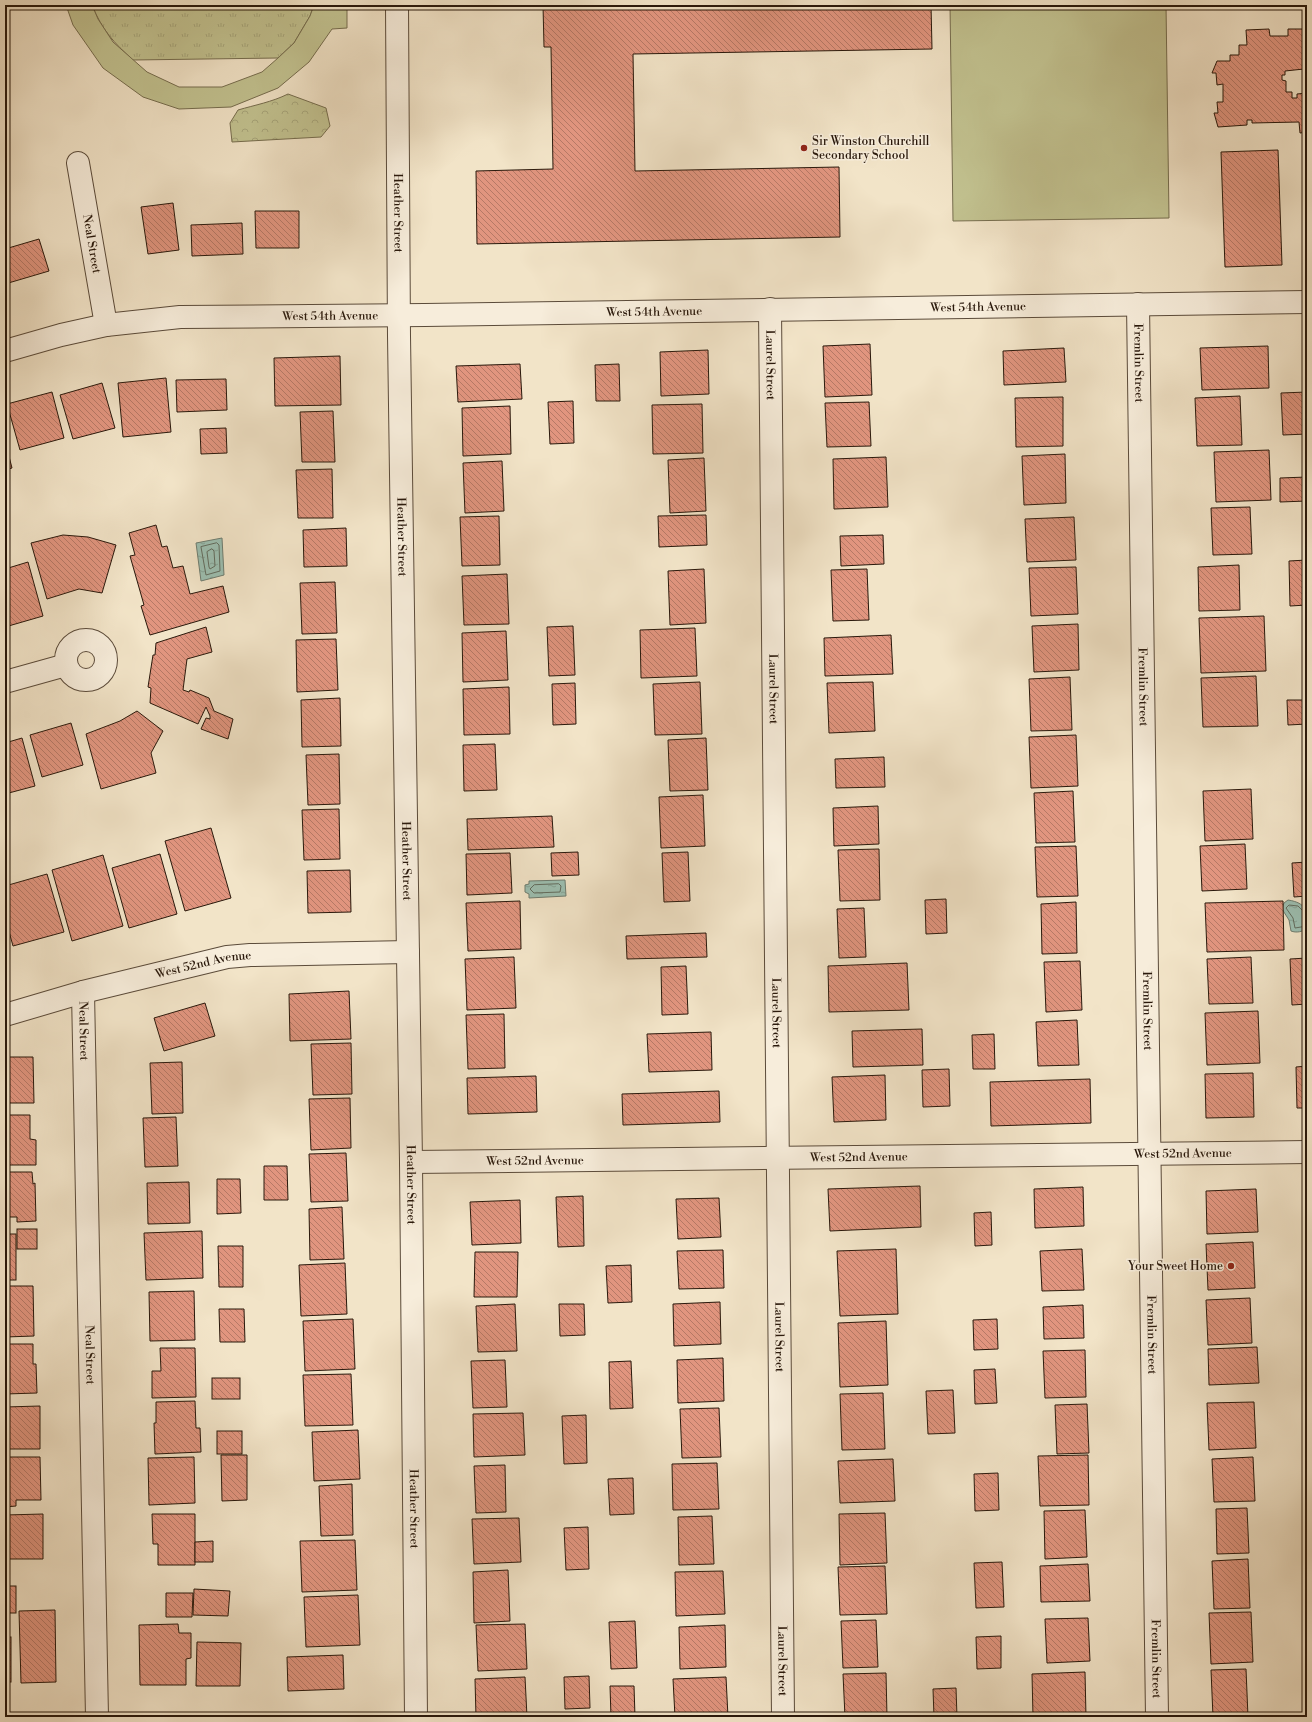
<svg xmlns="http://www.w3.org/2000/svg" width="1312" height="1722" viewBox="0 0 1312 1722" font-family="'Libre Bodoni',serif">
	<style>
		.grass { fill: url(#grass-tufts); stroke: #766d4e }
		.forest { fill: url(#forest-crowns); stroke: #766d4e }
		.pitch { fill: #c2c290; stroke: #766d4e }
		.water { fill: url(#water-ripples); stroke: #6e7c6f }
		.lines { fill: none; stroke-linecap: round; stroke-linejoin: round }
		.shore { stroke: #626c5e; stroke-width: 1 }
		.building { fill: url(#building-back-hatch); stroke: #29180b }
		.minor-casing { stroke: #5b4b3a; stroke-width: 24 }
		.minor { stroke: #f7eddb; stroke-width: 22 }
		.poi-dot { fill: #8f2418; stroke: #f7eddb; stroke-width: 1.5 }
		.labels { text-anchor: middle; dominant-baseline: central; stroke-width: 3; stroke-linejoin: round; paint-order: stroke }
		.poi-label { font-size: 12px; fill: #29180b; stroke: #f7eddb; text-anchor: start }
		.street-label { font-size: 12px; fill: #29180b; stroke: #f7eddb }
	</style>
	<defs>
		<pattern id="grass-tufts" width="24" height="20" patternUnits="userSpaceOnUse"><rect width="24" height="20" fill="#c2c290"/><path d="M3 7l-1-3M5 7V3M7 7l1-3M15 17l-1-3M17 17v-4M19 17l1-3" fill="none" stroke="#a7a67b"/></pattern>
		<pattern id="forest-crowns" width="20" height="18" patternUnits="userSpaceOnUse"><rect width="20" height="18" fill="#c2c290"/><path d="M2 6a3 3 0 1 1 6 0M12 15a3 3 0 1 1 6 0" fill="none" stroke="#a7a67b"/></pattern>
		<pattern id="water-ripples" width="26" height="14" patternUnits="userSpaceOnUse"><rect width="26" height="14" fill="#9cbfb1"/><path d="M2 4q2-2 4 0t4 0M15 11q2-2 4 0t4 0" fill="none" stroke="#86a397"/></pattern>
		<pattern id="building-back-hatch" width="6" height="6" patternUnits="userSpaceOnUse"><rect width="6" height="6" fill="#e1957f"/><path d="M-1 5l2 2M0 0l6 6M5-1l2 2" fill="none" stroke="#b67966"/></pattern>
	</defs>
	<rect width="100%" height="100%" fill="#f2e4c8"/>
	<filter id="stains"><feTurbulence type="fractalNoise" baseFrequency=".005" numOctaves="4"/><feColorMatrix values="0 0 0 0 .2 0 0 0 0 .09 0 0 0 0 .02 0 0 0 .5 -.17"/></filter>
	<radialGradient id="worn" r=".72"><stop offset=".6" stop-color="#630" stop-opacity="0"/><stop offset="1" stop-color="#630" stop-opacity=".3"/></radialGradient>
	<!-- grass -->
	<path class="grass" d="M92,5H314L310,16L294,43L278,58L133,60C114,43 102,30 92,5Z"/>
	<!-- forest -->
	<path class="forest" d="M288,94L326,108L330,126L321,137L232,142L230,123L238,110C255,105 272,102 288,94Z"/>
	<!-- pitch -->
	<g class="pitch">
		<path d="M66,5H92L98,19L113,42L147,72L179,87H222L262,72L278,58L294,43L310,16L314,5H347V28L332,29L309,62L278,88L231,107L179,109L143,97L103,68L73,25Z"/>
		<path d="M950,5H1166L1169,218L953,221Z"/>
	</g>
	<!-- water -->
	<g class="water">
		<path d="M222,538L224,575L201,581L196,543Z"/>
		<path d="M565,880L566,896L529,898V894L525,892V885L529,884V881Z"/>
		<path d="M1288,900C1307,903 1307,911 1307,928C1303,932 1296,933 1291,931L1289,920L1282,909L1284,903Z"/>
	</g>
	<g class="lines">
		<!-- shore -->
		<g class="shore">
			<path d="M217,543L219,545L220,571L206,575L201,547Z"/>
			<path d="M212,549L214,551L215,566L210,569L209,567L207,552Z"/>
			<path d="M559,884L561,886L560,892L534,893L530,889L534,885Z"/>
			<path d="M1307,912L1303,911L1298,906L1289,905L1286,908L1293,918L1295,928L1307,926"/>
		</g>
	</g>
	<!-- building -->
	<g class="building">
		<path d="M543,5H931L932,49L633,54L635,171L839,167L840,237L477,244L476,171L553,169L551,47H544Z"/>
		<path d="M1269,29L1270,36H1288V29H1307V63H1304V69L1285,71V75H1282V80L1286,81V92H1292V98H1297V94L1307,93V132L1300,133L1299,122L1252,123V120H1247V125L1218,127L1214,113H1218L1217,102H1223V84L1217,85L1216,73H1212L1217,61H1230V55H1239V45H1247L1246,30Z"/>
		<path d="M1278,150L1282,265L1225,267L1221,152Z"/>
		<path d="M173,203L179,250L148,254L141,207Z"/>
		<path d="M255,211H299V248H256Z"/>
		<path d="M242,223L243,254L192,256L191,225Z"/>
		<path d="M39,239L49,271L5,284V249Z"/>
		<path d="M870,344L872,395L825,397L823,346Z"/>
		<path d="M1268,346L1269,388L1202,390L1200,348Z"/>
		<path d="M1064,348L1066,382L1004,385L1003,351Z"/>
		<path d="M708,350L709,394L661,396L660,352Z"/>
		<path d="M340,356L341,405L275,406L274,358Z"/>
		<path d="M520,364L522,399L458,402L456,366Z"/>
		<path d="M619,364L620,401H596L595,365Z"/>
		<path d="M166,378L171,432L123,437L118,383Z"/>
		<path d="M226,379L227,410L177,412L176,380Z"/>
		<path d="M102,383L115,428L73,439L60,395Z"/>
		<path d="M52,392L64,438L20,450L7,404Z"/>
		<path d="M1307,392V434L1283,435L1281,393Z"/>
		<path d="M1240,396L1242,445L1197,446L1195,398Z"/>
		<path d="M1063,397V446L1016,447L1015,398Z"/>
		<path d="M573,401L574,443L550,444L548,402Z"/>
		<path d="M869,402L871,446L827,447L825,403Z"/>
		<path d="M702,404L703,453L653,454L652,405Z"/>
		<path d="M510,406L511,454L463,456L462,408Z"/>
		<path d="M333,411L335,462H302L300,412Z"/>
		<path d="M226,428L227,453L201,454L200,429Z"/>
		<path d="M5,441L12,468L5,470Z"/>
		<path d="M1269,450L1271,500L1216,502L1214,452Z"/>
		<path d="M1065,454L1066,503L1024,505L1022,456Z"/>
		<path d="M886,457L888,507L834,509L833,459Z"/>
		<path d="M704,458L706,511L670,513L668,460Z"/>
		<path d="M502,461L504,511L465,513L463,463Z"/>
		<path d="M332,469L333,518H298L296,470Z"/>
		<path d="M1307,477V501L1280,502V478Z"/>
		<path d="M1250,507L1252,554L1213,555L1211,508Z"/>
		<path d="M706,515L707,545L659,547L658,516Z"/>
		<path d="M499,516L500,565L462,566L460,517Z"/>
		<path d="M1074,517L1076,560L1027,562L1025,519Z"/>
		<path d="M156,525L162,547L167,546L173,568L183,566L190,594L223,586L229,612L150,635L141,606L144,605L130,556L135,555L129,533Z"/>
		<path d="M346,528L347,566L304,567L303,530Z"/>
		<path d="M63,535L88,537L116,545L102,593L79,589L47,599L31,543Z"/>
		<path d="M883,535L884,564L841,566L840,536Z"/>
		<path d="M1307,560V605L1290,606L1289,561Z"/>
		<path d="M28,562L43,616L5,627V569Z"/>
		<path d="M1239,565L1240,610L1199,611L1198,567Z"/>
		<path d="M1076,567L1078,614L1031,616L1029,568Z"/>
		<path d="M704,569L706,623L670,625L668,571Z"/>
		<path d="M867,569L869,620L833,621L831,570Z"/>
		<path d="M507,574L509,624L464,625L462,576Z"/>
		<path d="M335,582L337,633L302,634L300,583Z"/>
		<path d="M1264,616L1266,671L1201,673L1199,618Z"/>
		<path d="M1078,624L1079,670L1034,672L1032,626Z"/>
		<path d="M573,626L575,675L549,676L547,627Z"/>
		<path d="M206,627L212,652L187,659L183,690L189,692L190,690L209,698L214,711L233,719L228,739L201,729L206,718L210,719V716L206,707L198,724L150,703L151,688L148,687L153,655H155L156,643Z"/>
		<path d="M695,628L697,676L641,678L640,630Z"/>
		<path d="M506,631L508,680L463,682L462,633Z"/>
		<path d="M891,635L893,674L825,676L824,638Z"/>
		<path d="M336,639L338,690L297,692L296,640Z"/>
		<path d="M1256,676L1258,726L1203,727L1201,678Z"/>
		<path d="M1070,677L1072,730L1031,731L1029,679Z"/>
		<path d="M700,682L702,734L655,735L653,684Z"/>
		<path d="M873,682L875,731L829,733L827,683Z"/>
		<path d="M575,683L576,724L553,725L552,684Z"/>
		<path d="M509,687L510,734L464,735L463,689Z"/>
		<path d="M340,698L341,746L302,747L301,700Z"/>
		<path d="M1287,700H1307V724L1288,725Z"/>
		<path d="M137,711L163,731L151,753L156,773L101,789L86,734L120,721Z"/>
		<path d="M71,723L83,765L42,777L30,735Z"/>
		<path d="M1076,735L1078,786L1031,788L1029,737Z"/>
		<path d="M22,738L35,786L5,794V743Z"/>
		<path d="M706,738L708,790L670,791L668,740Z"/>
		<path d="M495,744L497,790L464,791L463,745Z"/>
		<path d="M339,754L340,804L308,805L306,755Z"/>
		<path d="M884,757L885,787L836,788L835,759Z"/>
		<path d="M1251,789L1253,839L1205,841L1203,791Z"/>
		<path d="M1073,791L1075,842L1036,843L1034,793Z"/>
		<path d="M703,795L705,846L661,848L659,797Z"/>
		<path d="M878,806L879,844L834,846L833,808Z"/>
		<path d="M339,809L340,859L304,860L302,810Z"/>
		<path d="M552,816L554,847L468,850L467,819Z"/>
		<path d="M211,828L231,898L185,911L165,841Z"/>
		<path d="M1245,844L1247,889L1202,891L1200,846Z"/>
		<path d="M1076,846L1078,896L1037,897L1035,847Z"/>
		<path d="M879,849L880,900L840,901L838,850Z"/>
		<path d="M578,852L579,875L552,876L551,853Z"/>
		<path d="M688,852L690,901L664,902L662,853Z"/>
		<path d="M510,853L512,893L467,895L466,854Z"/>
		<path d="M160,854L177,914L129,928L112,868Z"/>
		<path d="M103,855L123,926L72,941L52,870Z"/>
		<path d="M1307,862V896L1294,897L1292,863Z"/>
		<path d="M350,870L351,912L308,913L307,871Z"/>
		<path d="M47,874L64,932L13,946L5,917V886Z"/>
		<path d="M946,899L947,933L926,934L925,900Z"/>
		<path d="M520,901L521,949L468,951L466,903Z"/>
		<path d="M1283,901L1284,950L1207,952L1205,903Z"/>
		<path d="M1076,902L1077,953L1042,954L1041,904Z"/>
		<path d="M864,908L866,957L839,958L837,909Z"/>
		<path d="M706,933L707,957L627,959L626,936Z"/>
		<path d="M514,957L516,1008L467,1010L465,959Z"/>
		<path d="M1251,957L1253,1003L1209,1004L1207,959Z"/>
		<path d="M1307,958V1004L1292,1005L1290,959Z"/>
		<path d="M1080,961L1082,1010L1046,1012L1044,962Z"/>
		<path d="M907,963L909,1010L829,1012L828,966Z"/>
		<path d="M686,966L688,1014L662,1015L661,967Z"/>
		<path d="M349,991L351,1039L290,1041L289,994Z"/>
		<path d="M205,1003L215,1036L164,1051L154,1018Z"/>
		<path d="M1258,1011L1260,1063L1207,1065L1205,1013Z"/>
		<path d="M504,1014L505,1068L468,1069L466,1015Z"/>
		<path d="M1077,1020L1079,1065L1038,1066L1036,1022Z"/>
		<path d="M922,1029L923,1065L853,1067L852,1031Z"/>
		<path d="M711,1032L712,1070L649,1072L647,1034Z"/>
		<path d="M994,1034L995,1069H973L972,1035Z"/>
		<path d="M351,1043L352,1094L313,1095L311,1044Z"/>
		<path d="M5,1057H33L34,1103H5Z"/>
		<path d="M182,1062L183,1113L152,1114L150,1063Z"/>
		<path d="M1307,1066V1108H1297L1296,1067Z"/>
		<path d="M949,1069L950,1106L923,1107L922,1070Z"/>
		<path d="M1253,1073L1254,1117L1206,1118L1205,1074Z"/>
		<path d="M885,1075L886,1120L834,1122L832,1077Z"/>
		<path d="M536,1076L537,1112L468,1114L467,1078Z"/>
		<path d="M1090,1079L1091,1123L991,1126L990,1082Z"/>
		<path d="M719,1091L720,1122L623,1125L622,1094Z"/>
		<path d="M350,1098L351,1148L311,1150L309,1099Z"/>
		<path d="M5,1115H30V1139L36,1140V1165H5Z"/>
		<path d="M176,1117L178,1166L145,1167L143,1118Z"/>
		<path d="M346,1153L348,1201L311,1202L309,1154Z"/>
		<path d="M264,1166H287L288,1200H264Z"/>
		<path d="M5,1172H32L33,1184L35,1183L36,1221L17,1222V1217H9L8,1220H5Z"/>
		<path d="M217,1179H240L241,1213L217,1214Z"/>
		<path d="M189,1182L190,1223L148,1224L147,1183Z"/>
		<path d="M920,1186L921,1227L830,1231L828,1189Z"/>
		<path d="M1083,1187L1084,1226L1035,1228L1034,1189Z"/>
		<path d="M1256,1189L1258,1232L1207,1234L1206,1191Z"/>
		<path d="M583,1196L584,1246L558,1247L556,1197Z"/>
		<path d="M719,1198L721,1237L678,1239L676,1199Z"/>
		<path d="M520,1200L521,1243L472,1245L470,1202Z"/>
		<path d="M342,1207L344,1259L310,1260L309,1209Z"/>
		<path d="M991,1212L992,1245L975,1246L974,1213Z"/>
		<rect x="17" y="1229" width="20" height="20"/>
		<path d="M202,1231L203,1278L146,1280L144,1233Z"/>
		<rect x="5" y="1234" width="11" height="46"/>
		<path d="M1253,1242L1255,1288L1208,1290L1206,1244Z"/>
		<path d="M218,1246H243V1287H219Z"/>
		<path d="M896,1249L898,1314L840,1316L837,1251Z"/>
		<path d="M1082,1249L1084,1290L1042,1291L1040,1251Z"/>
		<path d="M723,1250L724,1288L679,1289L677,1251Z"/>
		<path d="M475,1252H518L517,1297H474Z"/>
		<path d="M345,1263L347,1314L301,1316L299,1265Z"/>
		<path d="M631,1265L632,1302L608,1303L606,1266Z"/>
		<path d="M5,1286H33L34,1336L5,1337Z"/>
		<path d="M194,1291L195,1340L150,1341L149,1292Z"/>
		<path d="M1250,1298L1252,1343L1208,1345L1206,1300Z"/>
		<path d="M720,1302L721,1344L674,1346L673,1304Z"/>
		<path d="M515,1304L517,1351L478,1352L476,1306Z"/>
		<path d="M559,1304H584L585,1335L560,1336Z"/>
		<path d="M1083,1305L1084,1338L1044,1339L1043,1307Z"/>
		<path d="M219,1309H244L245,1342H220Z"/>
		<path d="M353,1319L355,1369L305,1371L303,1321Z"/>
		<path d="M997,1319L998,1349L974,1350L973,1320Z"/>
		<path d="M886,1321L888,1385L840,1387L838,1323Z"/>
		<path d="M5,1344H33V1364H36L37,1393L5,1394Z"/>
		<path d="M1257,1347L1259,1383L1209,1385L1208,1349Z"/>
		<path d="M160,1348H195L196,1397L152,1398V1371H161Z"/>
		<path d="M1085,1350L1086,1397L1045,1398L1043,1351Z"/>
		<path d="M723,1358L724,1401L678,1403L677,1360Z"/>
		<path d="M505,1360L507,1407L473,1408L471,1361Z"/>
		<path d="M631,1361L633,1408L610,1409L609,1362Z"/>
		<path d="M995,1369L997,1403L975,1404L974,1370Z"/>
		<path d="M351,1374L353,1425L305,1426L303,1375Z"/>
		<rect x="212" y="1378" width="28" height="21"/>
		<path d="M953,1390L955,1433L928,1434L926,1391Z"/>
		<path d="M883,1393L885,1449L842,1450L840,1394Z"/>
		<path d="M195,1401L196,1428H200L201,1452L155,1454L154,1423H156V1402Z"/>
		<path d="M1254,1402L1256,1448L1209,1450L1207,1403Z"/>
		<path d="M1087,1404L1089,1453L1057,1454L1055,1405Z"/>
		<path d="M40,1406V1449H5V1407Z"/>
		<path d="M719,1408L721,1457L682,1458L680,1409Z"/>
		<path d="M523,1413L525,1455L474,1457L473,1414Z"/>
		<path d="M586,1415L587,1463L564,1464L562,1416Z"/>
		<path d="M358,1430L360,1479L314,1481L312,1432Z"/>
		<rect x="217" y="1431" width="25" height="23"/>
		<path d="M221,1455H247V1500L222,1501Z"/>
		<path d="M1088,1455L1089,1505L1040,1506L1038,1456Z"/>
		<path d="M5,1457H40L41,1500H16V1506L5,1507Z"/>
		<path d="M194,1457L195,1503L149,1505L148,1458Z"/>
		<path d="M1253,1457L1255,1501L1214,1502L1212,1459Z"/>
		<path d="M893,1459L895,1501L840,1503L838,1461Z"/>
		<path d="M717,1463L719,1509L673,1510L672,1464Z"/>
		<path d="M505,1465L506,1512L476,1513L474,1466Z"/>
		<path d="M998,1473L999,1510L975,1511L974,1474Z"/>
		<path d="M633,1478L634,1514L610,1515L608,1479Z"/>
		<path d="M352,1484L353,1535L321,1536L319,1486Z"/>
		<path d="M1247,1508L1249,1553L1217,1554L1216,1509Z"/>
		<path d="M1085,1510L1087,1557L1045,1559L1044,1511Z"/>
		<path d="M885,1513L887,1563L840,1565L839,1514Z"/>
		<path d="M43,1514V1559H5V1515Z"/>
		<path d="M152,1514H195V1565H158V1544H153Z"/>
		<path d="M712,1516L714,1564L679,1565L678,1517Z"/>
		<path d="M519,1518L521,1562L474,1564L472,1519Z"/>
		<path d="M588,1527L589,1569L566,1570L564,1528Z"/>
		<path d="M355,1540L357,1590L302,1592L300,1541Z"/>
		<path d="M213,1541V1562H195V1542Z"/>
		<path d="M1248,1559L1250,1608L1214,1609L1212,1561Z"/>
		<path d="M1002,1562L1004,1607L976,1608L974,1563Z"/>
		<path d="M1088,1564L1090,1601L1041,1602L1040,1566Z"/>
		<path d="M885,1566L887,1614L840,1615L838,1567Z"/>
		<path d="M508,1570L510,1621L474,1623L473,1572Z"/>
		<path d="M723,1571L725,1614L676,1616L675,1572Z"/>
		<rect x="5" y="1586" width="11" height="27"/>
		<path d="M194,1589L230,1591L228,1616L193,1615Z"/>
		<path d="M166,1593H193L192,1617H166Z"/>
		<path d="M358,1595L360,1645L306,1647L304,1597Z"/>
		<path d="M55,1610L56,1682L21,1683L19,1611Z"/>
		<path d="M1251,1612L1253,1662L1211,1664L1209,1613Z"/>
		<path d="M1088,1618L1090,1661L1047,1663L1045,1619Z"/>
		<path d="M876,1620L878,1667L843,1668L841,1621Z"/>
		<path d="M635,1621L637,1668L611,1669L609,1622Z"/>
		<path d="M178,1624L179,1633H191V1658L186,1659V1685H140L139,1625Z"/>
		<path d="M525,1624L527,1669L478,1671L476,1625Z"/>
		<path d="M725,1625L726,1667L680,1669L679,1627Z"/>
		<path d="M1001,1636V1668L977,1669L976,1637Z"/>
		<rect x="5" y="1637" width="6" height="45"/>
		<path d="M197,1642L241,1643L240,1686H196Z"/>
		<path d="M343,1655L344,1689L288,1691L287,1657Z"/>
		<path d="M1246,1669L1248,1717H1213L1211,1670Z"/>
		<path d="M1085,1672L1086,1717H1033L1032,1674Z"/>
		<path d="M886,1673L887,1717H845L843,1674Z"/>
		<path d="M589,1676L590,1708L565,1709L564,1677Z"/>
		<path d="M525,1677L527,1717H476L475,1679Z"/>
		<path d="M726,1677L728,1717H675L673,1679Z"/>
		<path d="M610,1686H634L635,1717H611Z"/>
		<path d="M956,1688L957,1717H934L933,1689Z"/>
	</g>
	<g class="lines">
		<!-- minor casing -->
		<g class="minor-casing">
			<g id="minor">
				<path id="s1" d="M397,5L399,336L411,1162L416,1717"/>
				<path id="s2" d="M78,163L106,325"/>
				<path id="s3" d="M1138,304L1157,1717"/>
				<path id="s4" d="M770,309L783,1717"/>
				<path id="s5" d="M5,351L61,335L106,325L180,317L425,315L1307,302"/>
				<circle cx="86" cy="660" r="20"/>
				<path d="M5,682L66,665"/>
				<path id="s6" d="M83,992L97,1717"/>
				<path id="s7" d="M5,1015L83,992L227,957L250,955L408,952"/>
				<path id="s8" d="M411,1162L1307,1152"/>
			</g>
		</g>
		<!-- minor -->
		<use href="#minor" class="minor"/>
	</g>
	<!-- markers -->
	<g class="poi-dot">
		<circle cx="804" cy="148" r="4"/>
		<circle cx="1231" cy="1266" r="4"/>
	</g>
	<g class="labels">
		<!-- poi labels -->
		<g class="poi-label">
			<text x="812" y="141">Sir Winston Churchill<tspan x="812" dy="14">Secondary School</tspan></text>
			<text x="1223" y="1266" text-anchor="end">Your Sweet Home</text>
		</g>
		<!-- street labels -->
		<g class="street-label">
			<text stroke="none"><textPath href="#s1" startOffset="208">Heather Street</textPath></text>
			<text stroke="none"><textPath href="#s2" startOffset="82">Neal Street</textPath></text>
			<text stroke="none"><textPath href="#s5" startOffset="977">West 54th Avenue</textPath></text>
			<text stroke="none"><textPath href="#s5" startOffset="653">West 54th Avenue</textPath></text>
			<text stroke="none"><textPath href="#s5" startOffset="329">West 54th Avenue</textPath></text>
			<text stroke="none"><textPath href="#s3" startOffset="59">Fremlin Street</textPath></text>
			<text stroke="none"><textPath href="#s4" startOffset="56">Laurel Street</textPath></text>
			<text stroke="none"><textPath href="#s1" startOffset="532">Heather Street</textPath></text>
			<text stroke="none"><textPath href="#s3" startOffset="383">Fremlin Street</textPath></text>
			<text stroke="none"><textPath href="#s4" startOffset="380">Laurel Street</textPath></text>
			<text stroke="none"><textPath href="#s1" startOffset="856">Heather Street</textPath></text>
			<text stroke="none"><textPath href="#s7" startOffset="205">West 52nd Avenue</textPath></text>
			<text stroke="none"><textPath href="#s3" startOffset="707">Fremlin Street</textPath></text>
			<text stroke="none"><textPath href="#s4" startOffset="704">Laurel Street</textPath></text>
			<text stroke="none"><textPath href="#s6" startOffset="39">Neal Street</textPath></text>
			<text stroke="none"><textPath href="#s8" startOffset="772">West 52nd Avenue</textPath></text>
			<text stroke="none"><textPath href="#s8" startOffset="448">West 52nd Avenue</textPath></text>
			<text stroke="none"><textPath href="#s8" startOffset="124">West 52nd Avenue</textPath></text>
			<text stroke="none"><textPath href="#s1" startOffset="1180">Heather Street</textPath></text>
			<text stroke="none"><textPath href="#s3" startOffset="1031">Fremlin Street</textPath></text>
			<text stroke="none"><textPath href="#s4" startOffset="1028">Laurel Street</textPath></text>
			<text stroke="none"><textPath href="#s6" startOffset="363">Neal Street</textPath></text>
			<text stroke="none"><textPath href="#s1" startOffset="1504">Heather Street</textPath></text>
			<text stroke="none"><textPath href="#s3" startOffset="1355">Fremlin Street</textPath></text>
			<text stroke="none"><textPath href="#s4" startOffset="1352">Laurel Street</textPath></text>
		</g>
	</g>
	<!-- margin -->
	<rect width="1312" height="1722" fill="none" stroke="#f2e4c8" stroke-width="20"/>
	<rect x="6" y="6" width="1300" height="1710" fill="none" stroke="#29180b" stroke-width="2"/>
	<rect x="10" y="10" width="1292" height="1702" fill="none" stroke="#29180b"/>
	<rect width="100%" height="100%" filter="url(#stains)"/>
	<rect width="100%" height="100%" fill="url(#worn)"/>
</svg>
